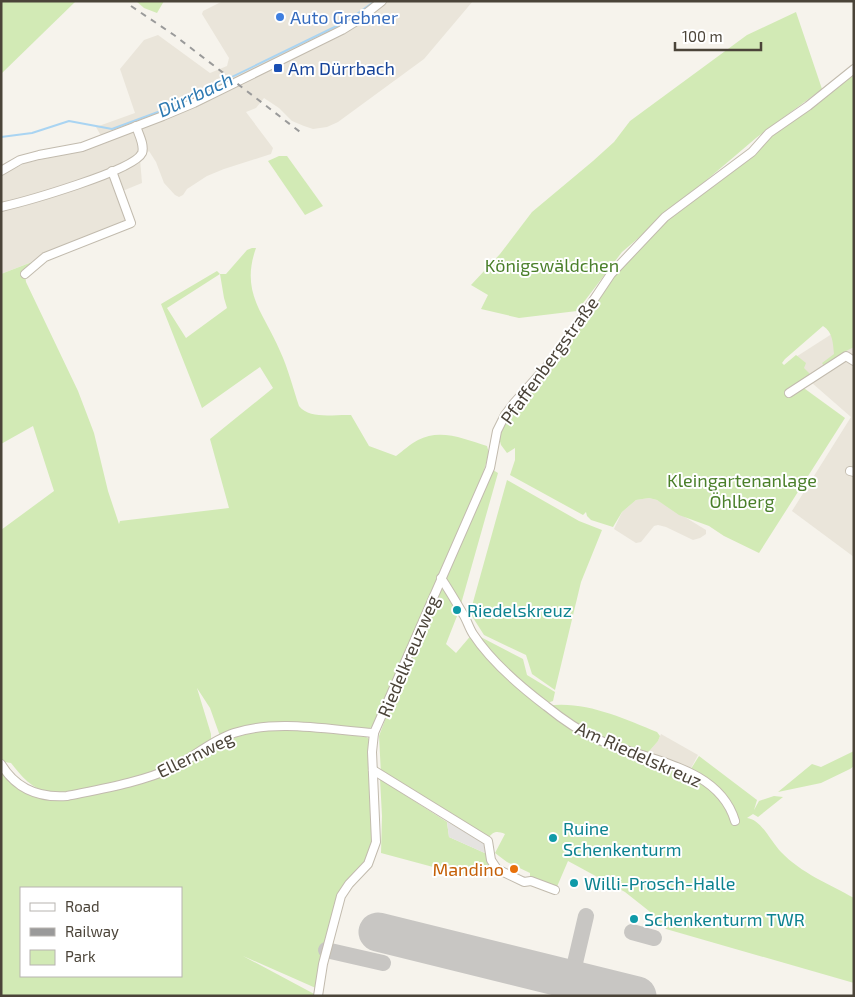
<svg xmlns="http://www.w3.org/2000/svg" width="855" height="997" viewBox="0 0 855 997" font-family="'Exo 2',sans-serif">
	<style>
		.residential { fill: #eae5da }
		.green { fill: #d2eab5; fill-rule: evenodd }
		.parking { fill: #e5e3e0 }
		.lines { fill: none; stroke-linecap: round; stroke-linejoin: round }
		.stream { stroke: #a9d4f2; stroke-width: 2 }
		.taxiway { stroke: #c8c6c3; stroke-width: 16 }
		.runway { stroke: #c8c6c3; stroke-width: 39 }
		.minor-casing { stroke: #c2bbae; stroke-width: 10 }
		.minor { stroke: #fff; stroke-width: 8 }
		.rail { stroke: #9a9a9a; stroke-width: 2; stroke-dasharray: 6 6; stroke-linecap: butt }
		.shop-dot { fill: #3f7fe0; stroke: #fff; stroke-width: 2 }
		.transit-dot { fill: #1a4fb4; stroke: #fff; stroke-width: 2 }
		.culture-dot { fill: #0f9aa8; stroke: #fff; stroke-width: 2 }
		.food-dot { fill: #e8710a; stroke: #fff; stroke-width: 2 }
		.labels { text-anchor: middle; dominant-baseline: central; stroke-width: 4; stroke-linejoin: round; paint-order: stroke }
		.shop-label { font-size: 18px; fill: #366cbe; stroke: #fff; text-anchor: start }
		.transit-label { font-size: 18px; fill: #164399; stroke: #fff; text-anchor: start }
		.park-label { font-size: 18px; fill: #4a7f2a; stroke: #fff }
		.street-label { font-size: 18px; fill: #4b4439; stroke: #fff }
		.culture-label { font-size: 18px; fill: #0d838f; stroke: #fff; text-anchor: start }
		.food-label { font-size: 18px; fill: #c56008; stroke: #fff; text-anchor: end }
		.water-label { font-size: 19px; font-style: italic; fill: #2e7ab2; stroke: #fff }
	</style>
	<rect width="100%" height="100%" fill="#f6f3ec"/>
	<!-- residential -->
	<g class="residential">
		<path d="M223,1H473L424,59L338,122L327,127L313,129L304,126L292,121L279,108L264,98L256,108L246,112L273,148L271,154L224,169L207,176L187,189L183,195L179,197L175,195L164,183L156,162L149,151L140,159L142,183L120,192L131,223L1,274V175L26,163L79,151L104,141L96,127L135,113L120,69L144,40L158,35L210,73L227,66L229,58L202,14L203,11Z"/>
		<path d="M838,330L854,332V557L792,511L851,417L788,362Z"/>
		<path d="M649,498L657,500L706,530V534L700,538L693,540L666,527L658,525L654,526L641,542L636,543L614,529L622,512L636,500Z"/>
		<path d="M661,734L698,755L689,772L645,756L658,741Z"/>
	</g>
	<!-- green -->
	<g class="green">
		<path d="M1,1H76L1,74Z"/>
		<path d="M136,1H164L157,13L144,8Z"/>
		<path d="M796,12L822,89L756,138L622,252L577,311L519,318L481,309L488,295L471,285L500,254L532,212L593,161L614,142L630,121L747,35Z"/>
		<path d="M854,69V347L844,352L826,369L822,363L834,354C833,344 833,332 823,326L785,359L782,363L784,365L796,355L806,363L804,368L813,377L801,386L845,418L759,553L724,536L709,526L679,515L657,500L649,498L636,500L622,512L613,527L591,520L587,516L586,512L583,515L510,475L515,460V448L507,453L501,445L497,431L505,415L556,356L611,274L665,217L752,152L769,133Z"/>
		<path d="M279,156H287L323,206L305,215L268,161Z"/>
		<path d="M252,248H256C240,293 264,313 280,351C288,368 293,388 299,406C310,420 335,414 351,415L369,446L396,456C403,451 410,444 418,440C440,428 465,439 487,446L489,453L482,477L437,578L376,724L370,728L363,729C311,724 270,716 220,736L210,708L197,688L211,734V740C199,748 186,758 172,764C151,774 71,797 50,793C32,789 21,776 11,763L4,762C17,784 38,799 64,800L169,773L226,740L254,732L279,728L292,729L366,737L371,740L374,846L368,864L341,896L318,989L243,956L318,996H1V530L54,491L33,426L1,444V274L45,257L25,274L26,282L78,391L94,433L108,491L119,524L120,521L229,508L210,439L273,388L260,367L202,408L161,304L217,271L220,274H226L247,250ZM220,274L224,298L227,308L186,338L167,308ZM21,888H181V976H21Z"/>
		<path d="M493,470L498,473L459,611L446,644L456,653L473,633L523,659L527,675L555,692L553,701L547,703L546,706C584,700 622,718 657,732L660,736L658,741L645,756L689,772L699,756L757,800L754,810L759,801L774,796L783,797L758,817L753,814L747,818C761,819 771,842 781,852C801,873 829,884 854,898V983L666,929L649,911L625,892L568,861L556,889L530,877V873L507,862L495,853L505,834C497,831 494,831 488,838L381,774L379,736L391,704Z"/>
		<path d="M507,480L579,521L602,530L581,582L555,690L532,674L526,655L484,635L470,613Z"/>
		<path d="M854,751V766L850,769L821,783L778,792L812,764L821,767Z"/>
		<path d="M380,779L447,822L449,837L487,854L490,865L474,878L381,853L382,816Z"/>
	</g>
	<!-- parking -->
	<path class="parking" d="M447,822L486,843L487,854L449,837Z"/>
	<g class="lines">
		<!-- stream -->
		<path class="stream" d="M1,137L32,133L69,121L112,129L166,109L347,21L375,1"/>
		<!-- taxiway -->
		<g class="taxiway">
			<path d="M632,932L654,938"/>
			<path d="M401,948L403,938"/>
			<path d="M326,950L383,963"/>
			<path d="M571,980L586,916"/>
		</g>
		<!-- runway -->
		<path class="runway" d="M378,932L637,996"/>
		<!-- minor casing -->
		<g class="minor-casing">
			<g id="minor">
				<path d="M1,171L20,160L39,155L82,147L163,116L194,103L342,30L358,20L382,1"/>
				<path d="M1,207C23,202 134,171 142,153C145,145 138,133 136,126"/>
				<path d="M25,274L45,257L131,223L112,171"/>
				<path d="M789,393L846,356L854,361"/>
				<path d="M850,471L854,472"/>
				<path d="M441,578C449,590 456,602 463,614C467,620 469,628 473,634C490,660 521,687 546,706C562,719 579,731 597,739C643,761 718,764 735,821"/>
				<path d="M1,764C16,789 39,798 67,796C101,789 143,782 174,767C194,757 212,740 234,733C276,719 330,730 374,733"/>
				<path d="M373,770L488,841L491,860L497,869L524,882L531,881L555,890"/>
				<path d="M318,996L323,964L341,896L349,884L368,864L376,842L372,752L374,733L490,468L497,431L505,415L514,403L556,356L611,274L665,217L752,152L769,133L808,106L854,69"/>
			</g>
		</g>
		<!-- minor -->
		<use href="#minor" class="minor"/>
		<!-- rail -->
		<path class="rail" d="M131,6L174,35L304,135"/>
	</g>
	<!-- markers -->
	<circle class="shop-dot" cx="280" cy="17" r="5"/>
	<rect class="transit-dot" x="273" y="63" width="10" height="10" rx="2.5"/>
	<g class="culture-dot">
		<circle cx="457" cy="610" r="5"/>
		<circle cx="553" cy="838" r="5"/>
		<circle cx="574" cy="883" r="5"/>
		<circle cx="634" cy="919" r="5"/>
	</g>
	<circle class="food-dot" cx="514" cy="869" r="5"/>
	<g class="labels">
		<!-- shop labels -->
		<g class="shop-label">
			<text x="290" y="17">Auto Grebner</text>
		</g>
		<!-- transit labels -->
		<g class="transit-label">
			<text x="288" y="68">Am Dürrbach</text>
		</g>
		<!-- park labels -->
		<g class="park-label">
			<text x="552" y="265">Königswäldchen</text>
			<text x="742" y="480">Kleingartenanlage<tspan x="742" dy="21">Öhlberg</tspan></text>
		</g>
		<!-- street labels -->
		<g class="street-label">
			<text transform="translate(549 360) rotate(-54)">Pfaffenbergstraße</text>
			<text transform="translate(408 656) rotate(-67)">Riedelkreuzweg</text>
			<text transform="translate(195 754) rotate(-26)">Ellernweg</text>
			<text transform="translate(639 754) rotate(24)">Am Riedelskreuz</text>
		</g>
		<!-- culture labels -->
		<g class="culture-label">
			<text x="467" y="610">Riedelskreuz</text>
			<text x="563" y="828">Ruine<tspan x="563" dy="21">Schenkenturm</tspan></text>
			<text x="584" y="883">Willi-Prosch-Halle</text>
			<text x="644" y="919">Schenkenturm TWR</text>
		</g>
		<!-- food labels -->
		<g class="food-label">
			<text x="504" y="869">Mandino</text>
		</g>
		<!-- water labels -->
		<g class="water-label">
			<text transform="translate(195 94) rotate(-25)">Dürrbach</text>
		</g>
	</g>
	<!-- border -->
	<rect width="855" height="997" fill="none" stroke="#4b4439" stroke-width="5"/>
	<!-- legend -->
	<rect x="20" y="887" width="162" height="90" fill="#ffffff" stroke="#b7b4b0"/>
	<rect x="30" y="903" width="25" height="8" fill="#ffffff" stroke="#b7b4b0"/>
	<text x="65" y="912" font-size="15" fill="#4b4439">Road</text>
	<rect x="30" y="928" width="25" height="8" fill="#9a9a9a" stroke="#b7b4b0"/>
	<text x="65" y="937" font-size="15" fill="#4b4439">Railway</text>
	<rect x="30" y="950" width="25" height="15" fill="#d2eab5" stroke="#b7b4b0"/>
	<text x="65" y="962" font-size="15" fill="#4b4439">Park</text>
	<!-- scale -->
	<path d="M675 42v8h86v-8" fill="none" stroke="#4b4439" stroke-width="2.5"/>
	<text x="682" y="42" font-size="15" fill="#4b4439" stroke="#ffffff" stroke-width="4" paint-order="stroke">100 m</text>
</svg>
